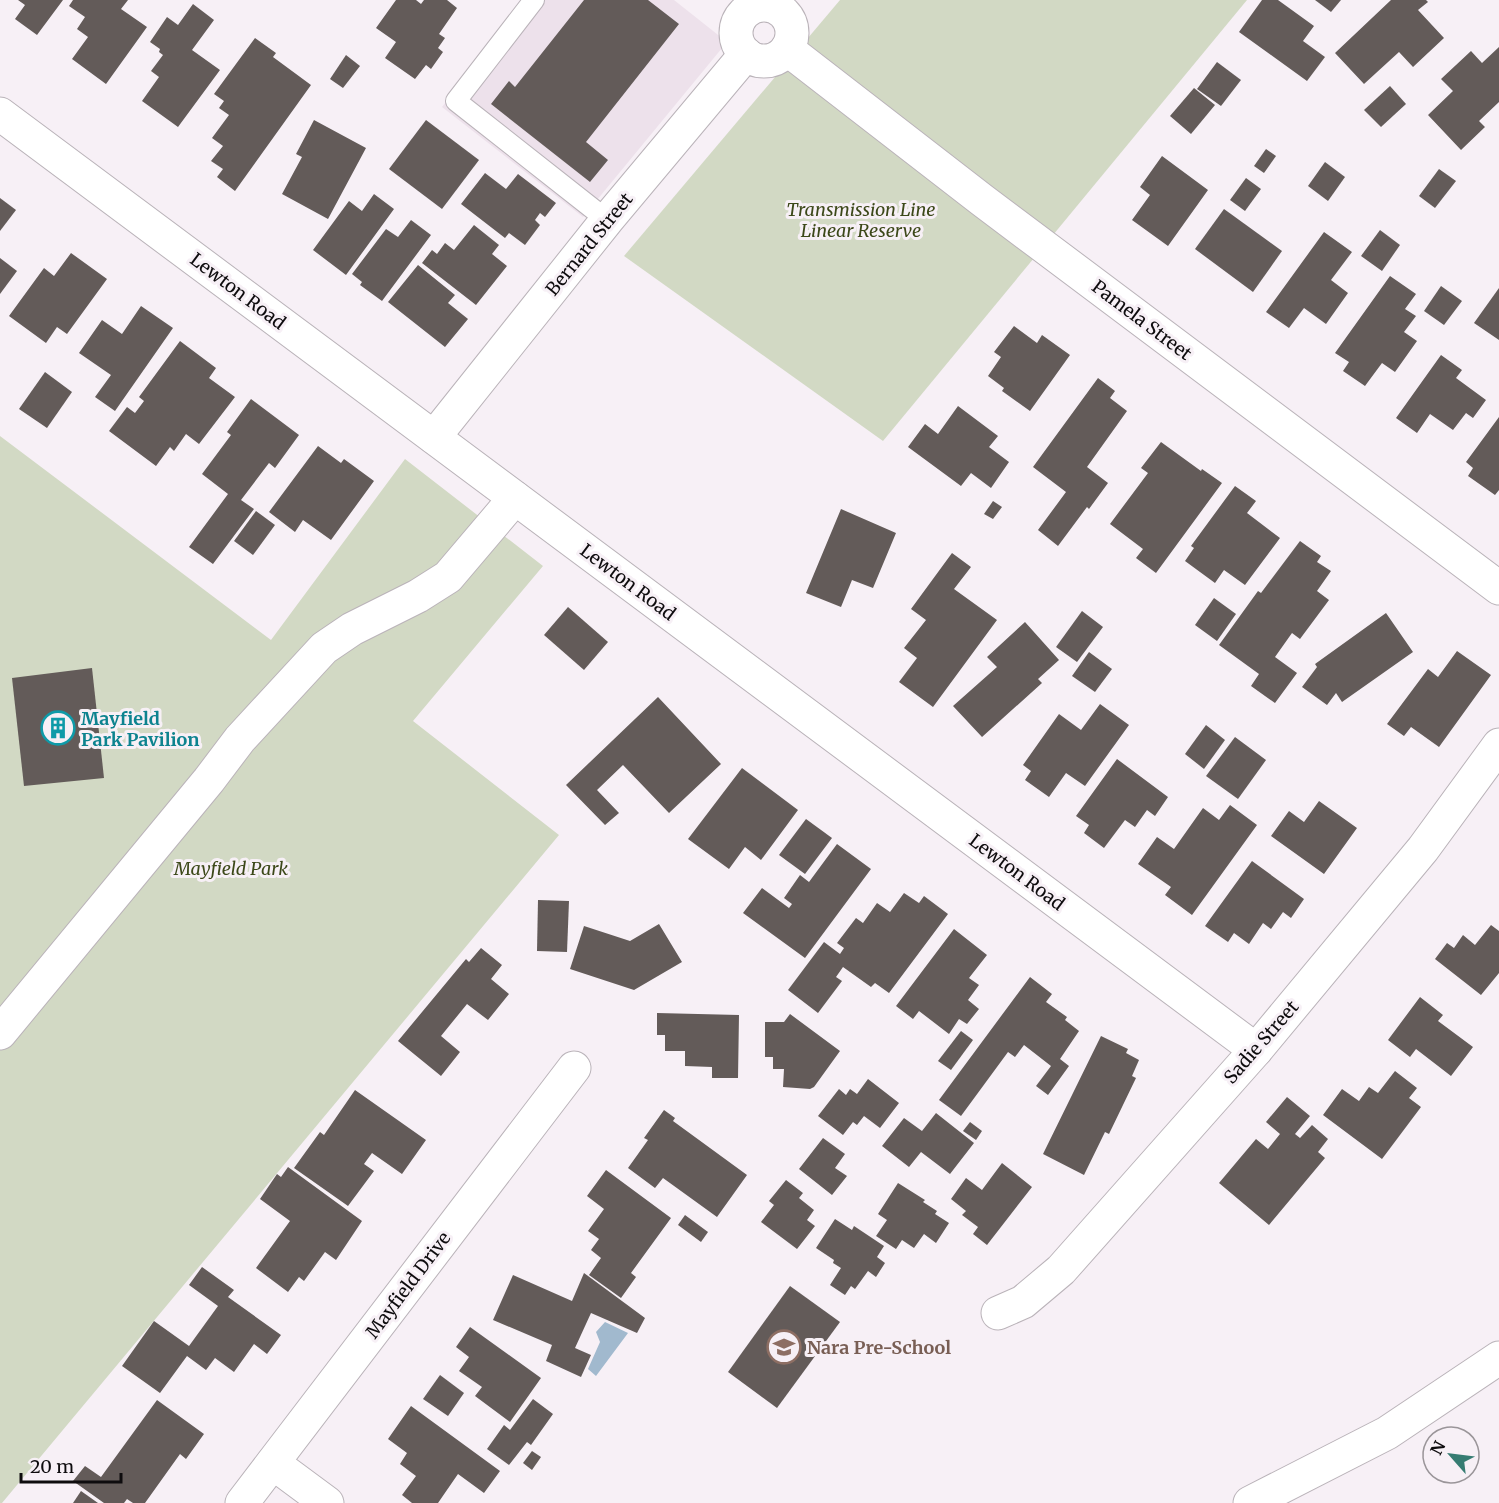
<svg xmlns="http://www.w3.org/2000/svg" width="1499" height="1503" viewBox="0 0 1499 1503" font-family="Merriweather,serif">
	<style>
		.built { fill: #ede1eb }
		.green { fill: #d2d9c4 }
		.water { fill: #a1b9ce }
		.building { fill: #635b59 }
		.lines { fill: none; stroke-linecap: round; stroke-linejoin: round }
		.service-casing { stroke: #bab3b9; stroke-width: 22 }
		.minor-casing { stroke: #bab3b9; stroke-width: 35 }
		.motorway-casing { stroke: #bab3b9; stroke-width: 35 }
		.service { stroke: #fff; stroke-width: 20 }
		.minor { stroke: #fff; stroke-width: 33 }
		.motorway { stroke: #fff; stroke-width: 33 }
		.labels { text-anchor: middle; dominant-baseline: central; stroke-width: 6; stroke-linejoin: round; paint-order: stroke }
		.park-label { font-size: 18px; font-style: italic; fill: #3c4819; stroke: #f7f0f6 }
		.street-label { font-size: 18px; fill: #0e0c0e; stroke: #f7f0f6 }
		.culture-label { font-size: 18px; font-weight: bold; fill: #0d838f; stroke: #f7f0f6; text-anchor: start }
		.education-label { font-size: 18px; font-weight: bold; fill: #785e54; stroke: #f7f0f6; text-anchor: start }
	</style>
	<rect width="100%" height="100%" fill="#f7f0f6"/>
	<!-- built -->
	<path class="built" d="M526,0H674L727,42L583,217L442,107Z"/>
	<!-- green -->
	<g class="green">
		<path d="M840,0H1247L883,441L624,256Z"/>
		<path d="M0,436L271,640L405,459L543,566L413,721L559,835L2,1503H0Z"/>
	</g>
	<!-- water -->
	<path class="water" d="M605,1322L628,1333L596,1376L588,1369L600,1342L596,1332Z"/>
	<!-- building -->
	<g class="building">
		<path d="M18,0H63L37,35L15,19L25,5Z"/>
		<path d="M73,0H128L121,9L147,27L106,84L72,59L88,37L77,29L85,17L69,6Z"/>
		<path d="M396,0H416L421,4L424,0H447L457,8L439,34L445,38L438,48L443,52L431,69L426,65L415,79L385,58L396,42L376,28Z"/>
		<path d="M584,0H648L679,24L586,142L608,160L590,182L491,104L509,81L515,87Z"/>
		<path d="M1262,0H1278L1314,26L1303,41L1325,57L1307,81L1239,32Z"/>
		<path d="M1315,0H1341L1331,12Z"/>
		<path d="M1391,0H1426L1428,2L1418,10L1444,38L1413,67L1399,52L1364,84L1335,53Z"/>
		<path d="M193,4L214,20L192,50L220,70L178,127L142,101L159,77L151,71L163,55L159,52L160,49L150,42L167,17L178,25Z"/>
		<path d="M255,38L276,53L273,57L311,85L235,191L217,177L223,169L211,161L223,146L212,138L229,115L219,108L224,101L214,94Z"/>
		<path d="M1499,47V102L1479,121L1485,127L1461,150L1428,115L1453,91L1441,79L1471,51L1482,63Z"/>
		<path d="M346,55L360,66L343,88L330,79Z"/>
		<path d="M1217,62L1241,80L1221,106L1197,89Z"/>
		<path d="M1390,86L1406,104L1381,127L1364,110Z"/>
		<path d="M1194,88L1215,105L1191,134L1170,116Z"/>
		<path d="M314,120L366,148L328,219L282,194L302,157L296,154Z"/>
		<path d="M426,120L479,160L442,209L389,169Z"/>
		<path d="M1266,149L1276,156L1264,173L1254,166Z"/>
		<path d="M1162,156L1208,190L1168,246L1132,220L1150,195L1140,187Z"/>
		<path d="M1325,162L1345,177L1328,201L1308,186Z"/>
		<path d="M1439,169L1456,181L1435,208L1419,196Z"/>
		<path d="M485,173L506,189L518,174L556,203L545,217L540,213L535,220L540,225L525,245L509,233L505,238L461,204Z"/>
		<path d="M1246,178L1261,189L1245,211L1230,200Z"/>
		<path d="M374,194L394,209L346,275L313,250L349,201L362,211Z"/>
		<path d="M0,198L16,210L0,231Z"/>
		<path d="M1224,209L1282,251L1253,292L1195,249Z"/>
		<path d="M411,220L431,235L382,301L360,285L362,282L352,274L386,229L398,237Z"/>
		<path d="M474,225L499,245L492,254L507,266L476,305L422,263L432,250L437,254L445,243L454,250Z"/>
		<path d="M1380,230L1400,245L1382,271L1361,256Z"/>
		<path d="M1324,232L1352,252L1331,280L1348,293L1326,324L1304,308L1289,328L1266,312Z"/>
		<path d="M71,253L107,279L67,334L57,327L46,343L9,316L44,268L54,276Z"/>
		<path d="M0,258L17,271L0,294Z"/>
		<path d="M418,265L455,295L448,303L468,319L445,347L388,302Z"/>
		<path d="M1390,276L1416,294L1405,309L1416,316L1404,332L1417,341L1395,372L1382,363L1365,386L1343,371L1349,362L1335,353Z"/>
		<path d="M1441,286L1462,301L1444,325L1424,311Z"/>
		<path d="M1499,288V340L1474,323Z"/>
		<path d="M141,306L173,328L115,411L95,397L111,375L79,353L102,320L122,334Z"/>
		<path d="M1014,326L1037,343L1042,335L1070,355L1030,411L1002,391L1004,388L988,376L1001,357L994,352Z"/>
		<path d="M180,341L216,368L209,378L235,397L199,444L186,434L174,451L170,447L156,466L109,431L127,407L135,413L144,401L139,397Z"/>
		<path d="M1441,355L1462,370L1456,378L1486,400L1473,418L1466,413L1453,430L1430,414L1417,433L1396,418Z"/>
		<path d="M45,372L72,392L47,428L19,409Z"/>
		<path d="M1098,378L1115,391L1110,398L1127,411L1087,467L1108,483L1089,509L1087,507L1058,546L1038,530L1066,492L1033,467Z"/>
		<path d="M251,399L299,435L275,468L269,463L241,500L254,509L213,564L189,547L228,494L202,474L231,435L227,432Z"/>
		<path d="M958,406L998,436L989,447L1009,462L991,488L971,473L961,486L908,447L925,424L938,434Z"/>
		<path d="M1499,417V490L1495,495L1468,476L1473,468L1466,462Z"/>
		<path d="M1161,442L1201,471L1202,469L1222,483L1156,573L1136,558L1143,549L1110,524L1148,473L1141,468Z"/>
		<path d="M318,446L341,463L344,459L374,481L331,540L303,520L295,532L269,512Z"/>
		<path d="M1235,486L1256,501L1247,513L1280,538L1245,585L1224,570L1215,583L1185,561L1194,548L1191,546Z"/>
		<path d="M993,501L1002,507L993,519L984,514Z"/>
		<path d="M841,509L896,533L873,588L852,580L841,607L806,593Z"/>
		<path d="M256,511L275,525L253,555L234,541Z"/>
		<path d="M1300,541L1321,556L1317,562L1331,571L1317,591L1329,600L1300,639L1292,633L1275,657L1297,673L1275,703L1251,686L1259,674L1219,645L1258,591L1261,593Z"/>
		<path d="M952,553L971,567L954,589L997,620L933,707L899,682L917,658L904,648L926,620L911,609Z"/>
		<path d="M1214,598L1236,614L1217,641L1195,625Z"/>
		<path d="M568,607L608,642L584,670L544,635Z"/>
		<path d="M1082,611L1103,627L1077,662L1056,647Z"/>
		<path d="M1386,613L1413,652L1342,702L1336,693L1327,705L1302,687L1317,667L1315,664Z"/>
		<path d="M1025,622L1059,660L1038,679L1042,683L982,737L953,706L997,667L987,657Z"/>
		<path d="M1457,651L1491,675L1439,747L1411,727L1404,736L1387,724L1428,669L1438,677Z"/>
		<path d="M1089,652L1112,669L1095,692L1072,676Z"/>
		<path d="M92,668L104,778L24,786L12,678Z"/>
		<path d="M658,697L721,764L669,813L623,765L597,790L619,813L605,825L566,785Z"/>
		<path d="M1100,704L1129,725L1085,786L1066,773L1049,797L1025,780L1031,771L1023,765L1059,714L1081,730Z"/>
		<path d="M1206,725L1225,740L1204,769L1185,754Z"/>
		<path d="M1235,737L1266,760L1238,799L1206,776Z"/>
		<path d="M1117,759L1168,797L1155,816L1147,810L1135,827L1125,820L1104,848L1084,833L1089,825L1076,816Z"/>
		<path d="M742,768L798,810L761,860L745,847L729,869L688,839Z"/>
		<path d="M1319,801L1357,828L1324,874L1271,836L1289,811L1304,822Z"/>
		<path d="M1230,805L1257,825L1192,915L1165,895L1171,887L1138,864L1157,837L1174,849L1203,808L1219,820Z"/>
		<path d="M806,819L832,838L805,874L779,855Z"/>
		<path d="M837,844L871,869L805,958L743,913L762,888L789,908L792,904L784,898L800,875L809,882Z"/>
		<path d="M1252,861L1304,899L1291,918L1283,912L1271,929L1263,923L1249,944L1234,933L1228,942L1205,926Z"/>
		<path d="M904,893L919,903L924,896L948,914L889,993L875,983L871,987L843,967L836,977L842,981L818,1013L788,990L824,942L840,954L844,948L837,943L856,918L863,923L877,903L890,912Z"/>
		<path d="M538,900L569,901L567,952L537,951Z"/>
		<path d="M659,924L682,962L634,990L570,969L584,926L630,941Z"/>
		<path d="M1491,925L1499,931V973L1481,995L1435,959L1447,943L1454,948L1463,935L1475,945Z"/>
		<path d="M954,929L987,955L969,978L979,985L968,1000L979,1009L967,1024L959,1019L949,1034L919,1011L913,1019L896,1006Z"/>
		<path d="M481,948L502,965L491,979L509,994L488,1020L467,1004L441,1036L460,1052L441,1076L398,1041L466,959L469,962Z"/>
		<path d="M1030,977L1052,994L1046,1002L1067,1017L1065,1020L1079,1031L1060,1059L1069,1066L1048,1095L1036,1086L1051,1066L1024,1045L1015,1057L1008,1052L961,1116L939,1100Z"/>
		<path d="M1420,997L1443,1015L1438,1021L1473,1047L1451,1076L1416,1049L1410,1057L1388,1040Z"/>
		<path d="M657,1013L739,1015L738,1078H712V1067L685,1066V1051H665V1035H657Z"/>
		<path d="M790,1014L840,1051L814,1087L810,1089L783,1087L784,1069H773V1057H765V1022H784Z"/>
		<path d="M961,1031L973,1040L951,1070L938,1061Z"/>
		<path d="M1101,1036L1128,1049L1126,1053L1139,1060L1132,1076L1136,1078L1109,1134L1105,1132L1084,1175L1043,1154Z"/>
		<path d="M1395,1071L1417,1088L1409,1098L1421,1107L1382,1159L1323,1115L1342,1089L1359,1101L1369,1087L1378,1093Z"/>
		<path d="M868,1079L899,1103L880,1128L864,1116L857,1125L853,1122L843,1135L818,1116L839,1089L846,1095L850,1089L857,1094Z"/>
		<path d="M355,1090L426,1140L402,1174L372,1153L364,1164L374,1171L348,1206L294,1168L320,1132L324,1135Z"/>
		<path d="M1287,1097L1310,1116L1295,1134L1300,1138L1312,1125L1328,1139L1318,1152L1325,1158L1269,1225L1219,1183L1256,1139L1268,1149L1280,1134L1266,1122Z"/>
		<path d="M664,1110L675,1118L673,1121L747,1175L717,1217L663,1178L655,1188L628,1168L648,1140L644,1138Z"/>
		<path d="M936,1113L974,1143L950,1174L921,1152L909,1167L882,1146L904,1118L922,1131Z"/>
		<path d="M970,1122L982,1131L976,1140L963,1131Z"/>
		<path d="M823,1138L845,1154L835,1168L847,1176L832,1195L799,1169Z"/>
		<path d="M1002,1163L1032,1187L987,1245L973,1234L978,1227L962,1215L966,1211L951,1199L966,1178L982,1190Z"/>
		<path d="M288,1167L362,1221L336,1260L325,1252L304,1281L299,1277L288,1292L256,1268L290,1221L260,1199L277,1174L281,1177Z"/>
		<path d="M606,1170L671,1218L631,1273L636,1277L621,1298L589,1275L601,1258L591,1250L599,1239L588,1231L604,1209L587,1196Z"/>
		<path d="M786,1180L803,1193L799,1198L814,1210L807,1220L815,1226L797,1249L761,1222L774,1205L769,1201Z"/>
		<path d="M898,1183L925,1200L923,1202L937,1211L935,1214L949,1223L936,1243L924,1234L914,1248L902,1240L896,1249L876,1236L887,1220L878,1214Z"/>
		<path d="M685,1215L708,1232L701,1242L678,1225Z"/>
		<path d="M835,1219L852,1230L854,1226L884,1246L877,1257L885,1263L876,1277L868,1271L855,1289L851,1286L845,1295L830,1285L841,1268L833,1263L834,1260L816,1248Z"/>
		<path d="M202,1267L234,1290L228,1297L281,1335L267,1354L254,1344L234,1372L215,1358L206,1370L187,1356L160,1393L122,1366L154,1321L189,1346L218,1306L189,1285Z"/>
		<path d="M584,1273L645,1318L637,1333L591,1313L575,1348L591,1355L581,1377L546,1361L552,1345L493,1320L513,1275L572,1301Z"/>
		<path d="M790,1286L840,1322L777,1408L728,1372Z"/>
		<path d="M470,1327L541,1378L510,1422L475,1396L482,1387L459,1371L469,1357L456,1347Z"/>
		<path d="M440,1375L464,1393L448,1416L423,1399Z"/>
		<path d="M533,1399L553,1414L531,1445L527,1442L509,1465L487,1449L504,1425L510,1430Z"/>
		<path d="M157,1400L204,1434L186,1459L180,1454L145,1503H133L127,1499L124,1503H104L73,1481L85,1466L101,1477Z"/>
		<path d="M411,1406L500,1471L484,1493L458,1474L438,1503H412L402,1495L416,1476L400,1464L407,1453L388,1439Z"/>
		<path d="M532,1451L541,1457L532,1470L523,1463Z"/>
		<path d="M81,1491L98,1503H73Z"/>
	</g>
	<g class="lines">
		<!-- service casing -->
		<g class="service-casing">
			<path id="service" d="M534,0L456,101L607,220"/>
		</g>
		<!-- minor casing -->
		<g class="minor-casing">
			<g id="minor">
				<circle cx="764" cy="33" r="28"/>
				<path d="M787,49L982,200L1499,588"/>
				<path d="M0,114L1256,1050"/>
				<path d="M434,437L607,220L746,54"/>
				<path d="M0,1033L209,780L240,739L324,648L352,629L418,596L448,577L515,498"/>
				<path d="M998,1313L1023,1302L1061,1270L1256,1050L1423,849L1499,745"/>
				<path d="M273,1463L327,1503"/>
				<path d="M242,1503L574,1068"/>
			</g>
		</g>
		<!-- motorway casing -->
		<g class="motorway-casing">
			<path id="motorway" d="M1250,1503L1387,1433L1499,1358"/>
		</g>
		<!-- service -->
		<use href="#service" class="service"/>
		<!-- minor -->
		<use href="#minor" class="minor"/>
		<!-- motorway -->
		<use href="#motorway" class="motorway"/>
	</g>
	<!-- icons -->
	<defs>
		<g id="building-ring" transform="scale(1.725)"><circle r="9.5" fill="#f7f0f6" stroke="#0f9aa8" stroke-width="1.5"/><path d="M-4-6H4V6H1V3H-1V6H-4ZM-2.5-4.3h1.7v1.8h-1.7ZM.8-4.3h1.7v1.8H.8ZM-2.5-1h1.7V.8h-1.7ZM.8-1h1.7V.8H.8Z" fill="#0f9aa8"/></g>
		<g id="school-ring" transform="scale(1.725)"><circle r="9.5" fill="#f7f0f6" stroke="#8d6e63" stroke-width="1.5"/><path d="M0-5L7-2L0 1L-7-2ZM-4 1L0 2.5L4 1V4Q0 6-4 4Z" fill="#8d6e63"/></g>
	</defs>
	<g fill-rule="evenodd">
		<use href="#building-ring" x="58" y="728"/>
		<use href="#school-ring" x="784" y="1347"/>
	</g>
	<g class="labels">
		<!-- park labels -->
		<g class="park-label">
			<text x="861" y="209">Transmission Line<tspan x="861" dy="21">Linear Reserve</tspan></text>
			<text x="231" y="868">Mayfield Park</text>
		</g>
		<!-- street labels -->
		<g class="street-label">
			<text transform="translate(589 244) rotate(-51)">Bernard Street</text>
			<text transform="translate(238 291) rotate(37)">Lewton Road</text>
			<text transform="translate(1142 320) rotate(37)">Pamela Street</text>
			<text transform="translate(628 582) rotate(37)">Lewton Road</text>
			<text transform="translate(1017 872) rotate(37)">Lewton Road</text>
			<text transform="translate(1261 1042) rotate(-49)">Sadie Street</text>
			<text transform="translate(408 1285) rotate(-53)">Mayfield Drive</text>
		</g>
		<!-- culture labels -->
		<g class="culture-label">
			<text x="81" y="718">Mayfield<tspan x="81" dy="21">Park Pavilion</tspan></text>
		</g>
		<!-- education labels -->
		<g class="education-label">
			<text x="807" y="1347">Nara Pre-School</text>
		</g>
	</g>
	<!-- north arrow -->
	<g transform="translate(1451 1455) rotate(298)"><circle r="28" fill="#f7f0f6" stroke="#9a9599" stroke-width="1.5"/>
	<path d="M0-4.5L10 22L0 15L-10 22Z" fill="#367c72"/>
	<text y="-9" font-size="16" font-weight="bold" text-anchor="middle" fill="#0e0c0e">N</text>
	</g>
	<!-- scale -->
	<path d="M21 1473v9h100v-9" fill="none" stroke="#0e0c0e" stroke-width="3"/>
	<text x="30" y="1473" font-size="18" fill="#0e0c0e" stroke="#f7f0f6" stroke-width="4.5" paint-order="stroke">20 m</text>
</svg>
